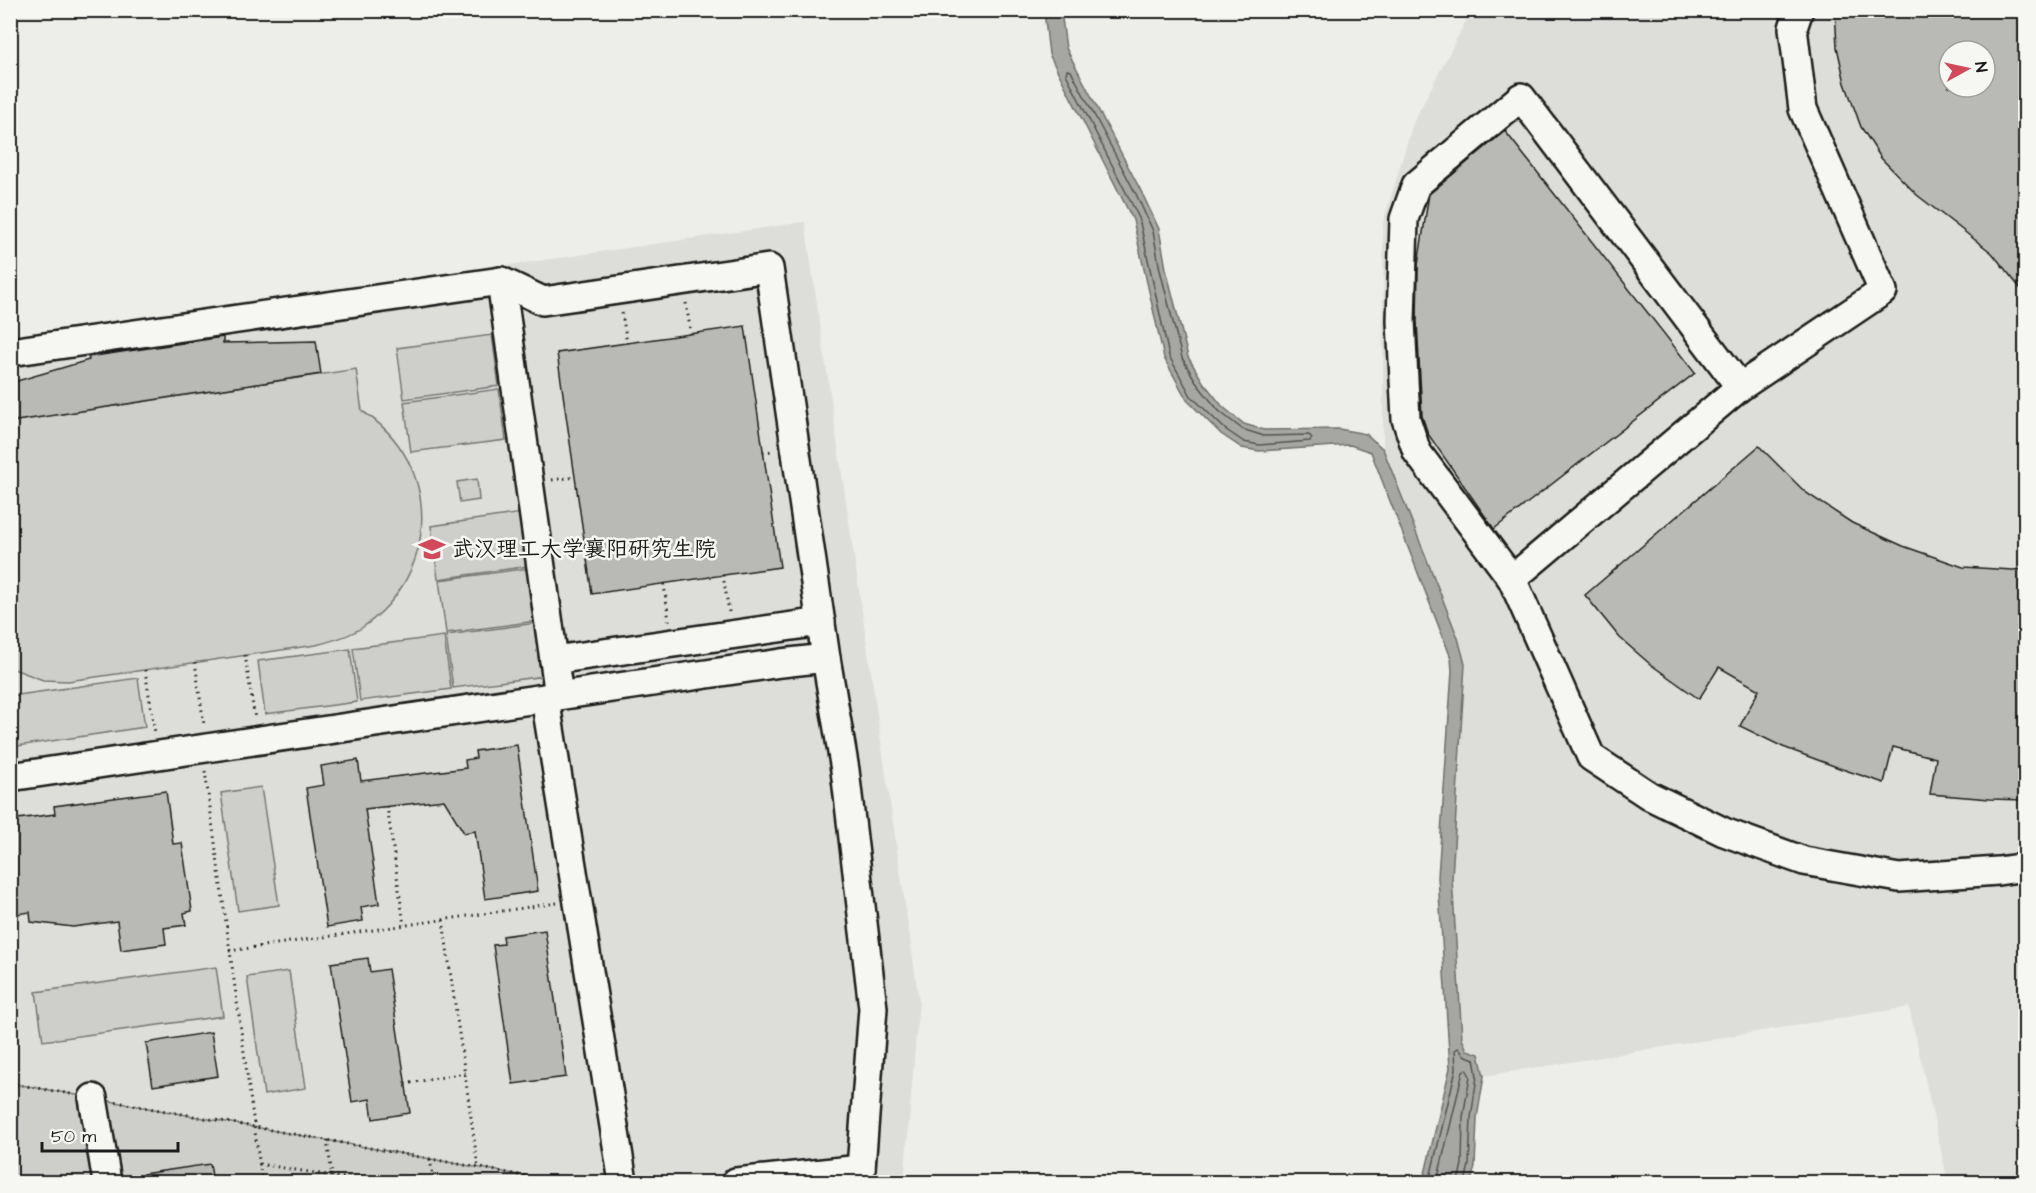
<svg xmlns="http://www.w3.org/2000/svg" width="2036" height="1193" viewBox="0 0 2036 1193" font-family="'Architects Daughter','LXGW WenKai TC',sans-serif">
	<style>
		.built { fill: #ddddda; fill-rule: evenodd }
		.green { fill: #cececb; stroke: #757574; stroke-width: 1.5 }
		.water { fill: #a6a6a3; stroke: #6f6f6d; stroke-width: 1.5 }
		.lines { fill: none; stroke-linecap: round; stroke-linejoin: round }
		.shore { stroke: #535352; stroke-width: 1.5 }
		.building { fill: #b9b9b6; stroke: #1c1c1c; stroke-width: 1.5; fill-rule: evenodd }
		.minor-casing { stroke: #1c1c1c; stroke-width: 32 }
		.path { stroke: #1c1c1c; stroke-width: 3; stroke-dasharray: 1.5 4.5; stroke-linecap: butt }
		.minor { stroke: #f6f6f2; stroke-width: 27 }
		.labels { text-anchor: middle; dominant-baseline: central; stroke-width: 5; stroke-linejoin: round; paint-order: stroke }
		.poi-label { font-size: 22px; fill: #1c1c1c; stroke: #f6f6f2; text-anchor: start }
	</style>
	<rect width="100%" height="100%" fill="#edede9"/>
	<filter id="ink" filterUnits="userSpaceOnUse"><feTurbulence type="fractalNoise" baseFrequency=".0167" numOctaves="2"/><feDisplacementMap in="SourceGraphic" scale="12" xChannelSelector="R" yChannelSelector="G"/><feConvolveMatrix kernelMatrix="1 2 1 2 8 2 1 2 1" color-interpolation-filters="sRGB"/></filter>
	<g filter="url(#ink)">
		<!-- built -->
		<g class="built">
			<path d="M1471,11H2025V1182H1948L1909,1007L1484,1076L1479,1054L1467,1050L1462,1039L1452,878L1465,664L1458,638L1383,449V223L1413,123ZM1949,51H1985V87H1949Z"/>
			<path d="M805,222L919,1000L904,1182H11L10,338Z"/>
		</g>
		<!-- green -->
		<g class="green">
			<path d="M492,335L499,386L404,399L397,348Z"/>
			<path d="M356,369L362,411C442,462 441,573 363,627C350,636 332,641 316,645L68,681L43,680L11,668V422Z"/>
			<path d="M499,389L506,440L411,452L404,402Z"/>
			<path d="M477,479L479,500L460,503L457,482Z"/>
			<path d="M522,513L529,566L438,579L431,526Z"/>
			<path d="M530,568L537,621L446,633L439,580Z"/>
			<path d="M537,623L545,676L453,688L446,635Z"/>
			<path d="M444,636L451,689L360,701L353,648Z"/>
			<path d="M350,649L357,702L265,714L258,661Z"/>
			<path d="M138,678L145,727L11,747V696Z"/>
			<path d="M261,787L279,905L238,911L221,793Z"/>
			<path d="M216,967L223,1016L43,1041L36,992Z"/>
			<path d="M289,971L306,1088L264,1095L247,977Z"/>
			<path d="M10,1083L558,1182H11Z"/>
		</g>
		<!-- water -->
		<path class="water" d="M1044,11H1061L1066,48L1141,191L1159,229L1166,269L1188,357L1203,382L1223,407L1244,424L1264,430L1339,429L1366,434L1383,449L1458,638L1465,664L1452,878L1462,1039L1467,1050L1479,1054L1484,1076L1477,1118L1475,1166L1471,1182H1423L1450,1068L1438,877L1452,671L1451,658L1371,452L1350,445L1259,451L1242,448L1221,434L1187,400L1164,358L1133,220L1049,54Z"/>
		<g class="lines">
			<!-- shore -->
			<g class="shore">
				<path d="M1067,70L1071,71L1136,194L1153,231L1160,270L1182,358L1198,385L1219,411L1242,429L1264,436L1309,435L1312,438L1310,441L1259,445L1244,442L1225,429L1191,396L1169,356L1139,218L1066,74Z"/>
				<path d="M1429,1182L1456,1069L1455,1050L1458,1048L1464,1055L1474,1059L1477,1076L1471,1118L1469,1165L1465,1182"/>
				<path d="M1437,1182L1463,1071L1466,1069L1470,1076L1463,1117L1462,1164L1458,1182"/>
			</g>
		</g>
		<!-- building -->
		<g class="building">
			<path d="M1835,10H2025V294L1992,253L1917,195L1881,158L1861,127L1845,83L1837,47ZM1949,51H1985V87H1949Z"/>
			<path d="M1505,131L1695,373L1494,529L1428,434L1422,416L1417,321L1418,265L1429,194Z"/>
			<path d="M745,326L780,567L592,594L557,353Z"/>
			<path d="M223,337V343L316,341L321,374L10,422V383L89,360L88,357Z"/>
			<path d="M1759,446L1805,492L1852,523L1903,546L1963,567L2013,570L2025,569V800L1990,799L1930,794L1936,758L1893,747L1884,783L1842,769L1783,747L1740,726L1759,690L1719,667L1699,699L1650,664L1620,638L1585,595Z"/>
			<path d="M517,745L538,891L485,899L475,831L464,833L444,800L365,809L379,904L361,907L363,921L327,927L306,788L324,785L321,766L358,760L361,781L466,768L465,760L476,758L475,751Z"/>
			<path d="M166,791L173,844L182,843L192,911L184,913L186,925L164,928L166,944L121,950L117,921L73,927L31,922L30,912L10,915V820L55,814L54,806Z"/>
			<path d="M545,930L566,1077L513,1084L493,945L504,944L503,936Z"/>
			<path d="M368,958L370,972L388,969L410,1113L373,1119L370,1099L352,1102L331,963Z"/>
			<path d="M211,1032L218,1076L153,1086L146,1043Z"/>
			<path d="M210,1164L213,1182H143V1174Z"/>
		</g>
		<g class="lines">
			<!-- minor casing -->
			<g class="minor-casing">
				<g id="minor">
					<path d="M501,281L543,301L769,268L826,658"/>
					<path d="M10,352L501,281L559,696"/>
					<path d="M1740,387L1521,97L1416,185L1404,219L1401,321L1406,419L1417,452L1512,579L1591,757L1650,796L1724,832L1804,861L1899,878L1998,871L2026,867"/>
					<path d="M1512,579L1740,387L1883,291L1803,109L1793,28L1799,10"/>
					<path d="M554,660L821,622"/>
					<path d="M545,698L623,1182"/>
					<path d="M10,777L781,663L826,658L845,770L873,1008L860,1182"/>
					<path d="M93,1098L107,1182"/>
					<path d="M736,1182L861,1169"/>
				</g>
			</g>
			<!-- path -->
			<g class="path">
				<path d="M686,303L691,334"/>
				<path d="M622,313L627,343"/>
				<path d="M763,452L773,451"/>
				<path d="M552,480L575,477"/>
				<path d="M723,575L729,612"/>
				<path d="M664,584L669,621"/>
				<path d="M245,655L255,719"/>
				<path d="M195,662L204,725"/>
				<path d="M145,670L155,733"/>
				<path d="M205,771L262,1182"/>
				<path d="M387,806L404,925"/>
				<path d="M443,920L478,1167"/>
				<path d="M229,951L557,903"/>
				<path d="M10,1083L71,1094"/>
				<path d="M405,1084L465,1073"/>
				<path d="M116,1102L558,1182"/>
				<path d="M327,1140L333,1182"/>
				<path d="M430,1159L434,1182"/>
				<path d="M259,1164L371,1182"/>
			</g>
			<!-- minor -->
			<use href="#minor" class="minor"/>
		</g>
	</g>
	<!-- icons -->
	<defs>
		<g id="university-bare" transform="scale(2.07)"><path d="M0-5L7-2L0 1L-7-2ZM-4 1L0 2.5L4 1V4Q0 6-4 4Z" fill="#d1495b" stroke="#f6f6f2" stroke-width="2.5" paint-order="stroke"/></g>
	</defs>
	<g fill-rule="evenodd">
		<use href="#university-bare" x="432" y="549"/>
	</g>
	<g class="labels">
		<!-- poi labels -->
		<g class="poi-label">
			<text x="452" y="549">武汉理工大学襄阳研究生院</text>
		</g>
	</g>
	<!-- margin -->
	<rect width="2036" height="1193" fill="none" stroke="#f6f6f2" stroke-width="36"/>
	<rect x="18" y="18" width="2000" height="1157" fill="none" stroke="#1c1c1c" stroke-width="2" filter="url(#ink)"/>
	<!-- north arrow -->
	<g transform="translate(1967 69) rotate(82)"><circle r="28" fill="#f6f6f2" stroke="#9f9f9c" stroke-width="1.5"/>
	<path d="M0-4.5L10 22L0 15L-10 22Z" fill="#d1495b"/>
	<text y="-9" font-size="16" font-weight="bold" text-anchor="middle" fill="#1c1c1c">N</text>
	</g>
	<!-- scale -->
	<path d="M42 1142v9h136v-9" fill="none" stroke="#1c1c1c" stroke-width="3"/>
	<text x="51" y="1142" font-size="18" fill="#1c1c1c" stroke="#f6f6f2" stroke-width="4.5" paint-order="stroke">50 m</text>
</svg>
